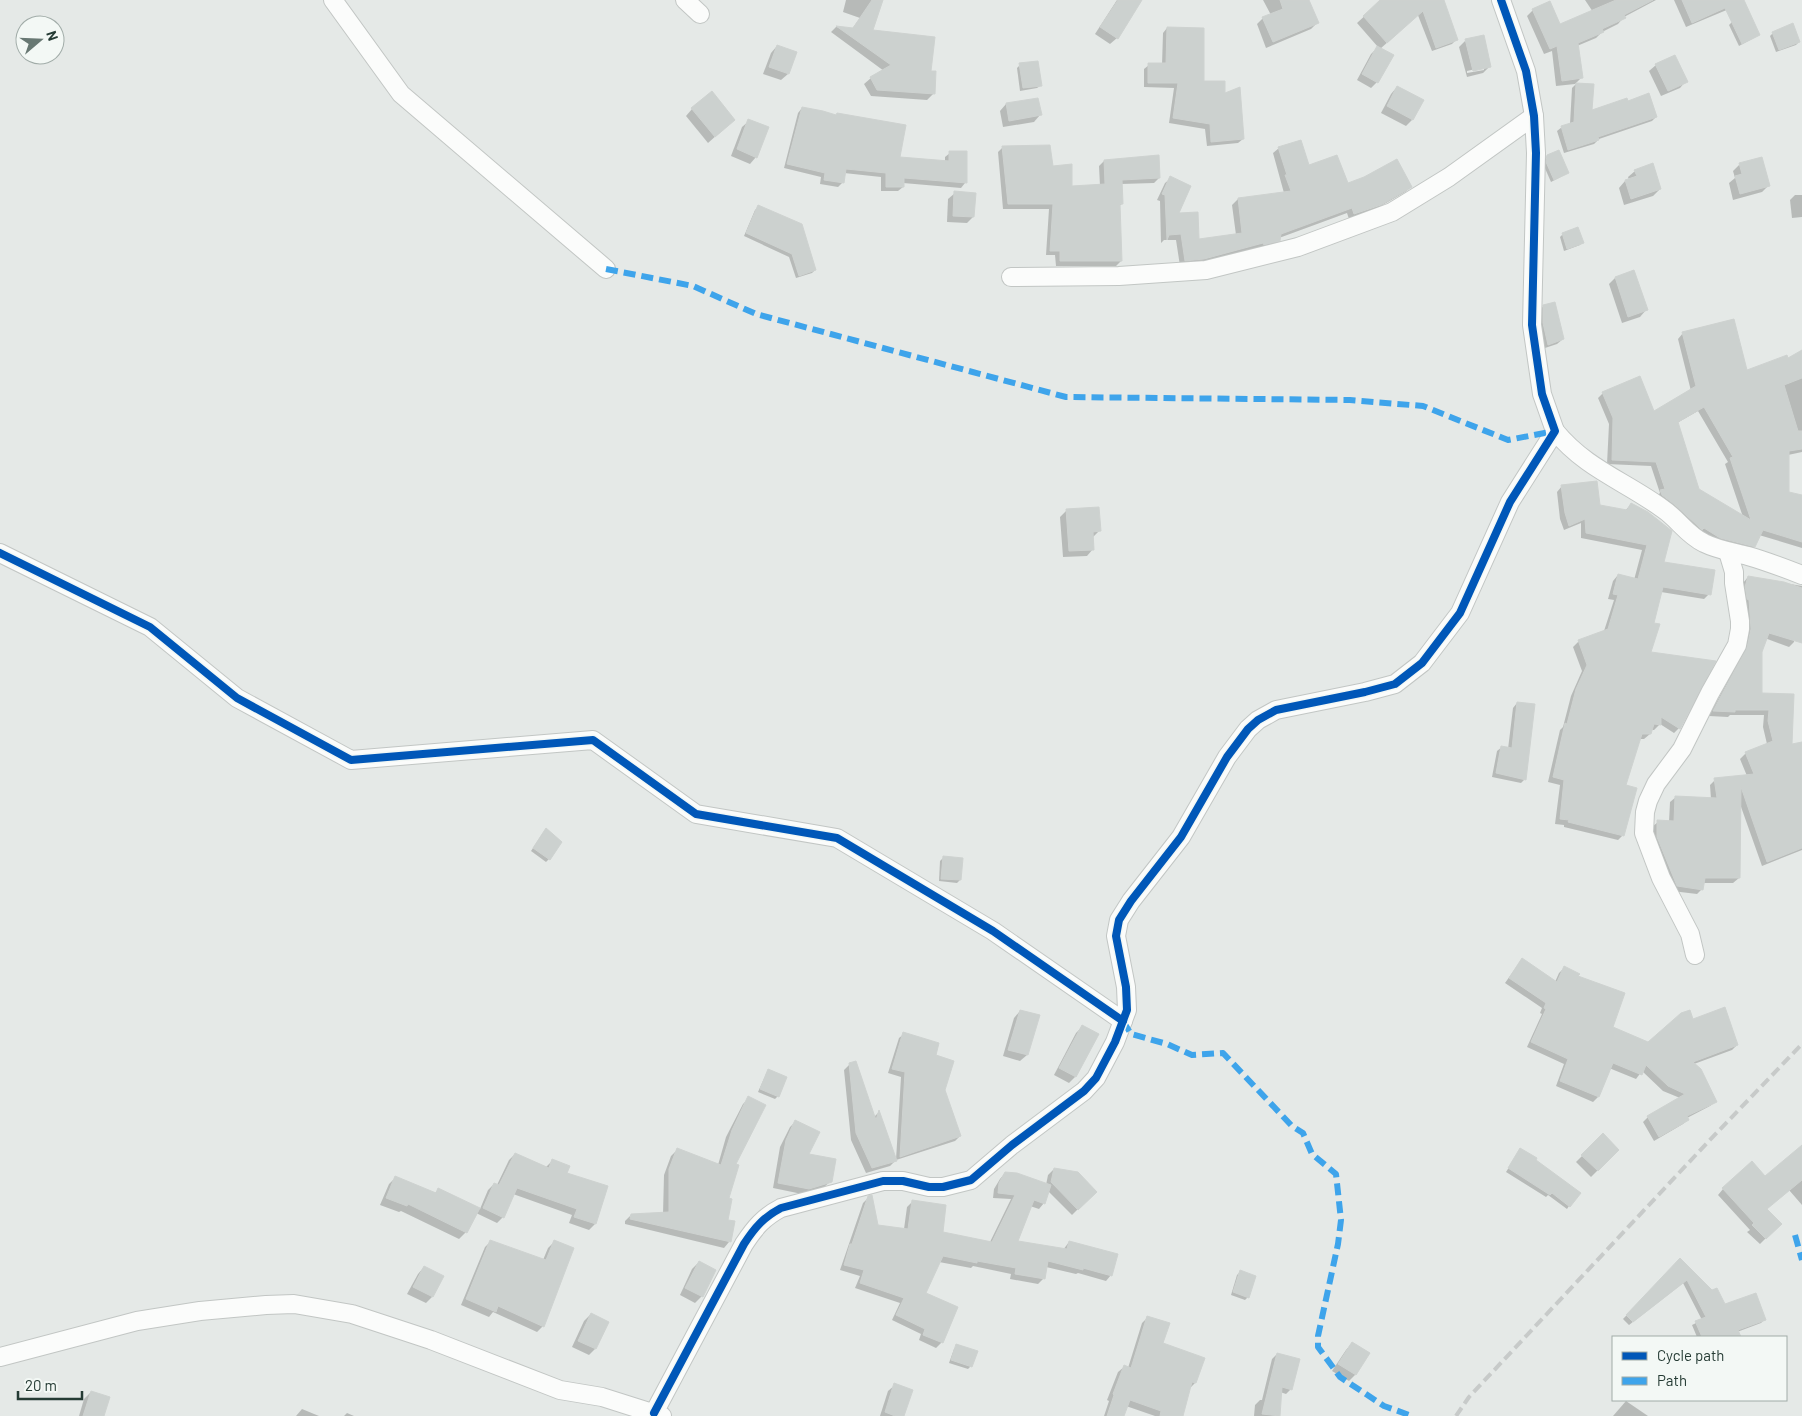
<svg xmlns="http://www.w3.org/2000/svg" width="1802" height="1416" viewBox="0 0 1802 1416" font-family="Barlow,sans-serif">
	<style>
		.shadow { fill: #0003; fill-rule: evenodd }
		.building { fill: #ccd1cf; stroke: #ced2d0; fill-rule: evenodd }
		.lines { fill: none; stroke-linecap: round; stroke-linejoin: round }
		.street-casing { stroke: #c2c6c4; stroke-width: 20 }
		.street { stroke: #fbfcfb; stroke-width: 18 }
		.rail { stroke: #c7cac9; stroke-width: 4; stroke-dasharray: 10 5; stroke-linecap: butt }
		.quiet { stroke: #3ea4eb; stroke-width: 6; stroke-dasharray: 12 6; stroke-linecap: butt }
		.cycleway-casing { stroke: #f3f8f5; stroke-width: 11 }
		.cycleway { stroke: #0057b8; stroke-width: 8 }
	</style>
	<rect width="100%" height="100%" fill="#e5e9e7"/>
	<!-- shadow -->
	<g class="shadow">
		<path d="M846,0H881L872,31L930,72L934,93L927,100L871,96L864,84L871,78L884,71L831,32L836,27L852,29L860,18L843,12Z"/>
		<path d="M1117,0H1133L1117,38L1110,44L1095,34Z"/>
		<path d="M1263,0H1308L1317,23L1311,29L1266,48L1257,24L1263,18L1271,15Z"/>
		<path d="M1412,0H1440L1456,40L1452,44L1432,51Z"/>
		<path d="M1585,0H1656L1624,17L1618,24L1602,32L1596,38L1577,46L1581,78L1575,84L1556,86L1552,51L1544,54L1527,16L1533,10L1560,26L1593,12Z"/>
		<path d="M1674,0H1734L1729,9L1686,27Z"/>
		<path d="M1381,1L1398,33L1380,49L1377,82L1371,88L1357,80L1371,54L1378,47L1357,23Z"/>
		<path d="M1732,22L1759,35L1739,46L1729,25Z"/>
		<path d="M1167,28L1202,82L1224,95L1243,139L1238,143L1207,146L1205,129L1169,123L1174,88L1144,87V69L1149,65H1162L1163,33Z"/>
		<path d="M1773,33L1799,42L1796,45L1776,52L1770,36Z"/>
		<path d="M1466,40L1490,66L1483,73L1467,77L1459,47ZM1484,67V70L1467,73V71Z"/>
		<path d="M777,46L796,53L788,74L781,80L763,74L771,53Z"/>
		<path d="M1020,65L1040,86L1037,88L1020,91L1017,68Z"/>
		<path d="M1656,65L1686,81L1680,88L1661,96L1649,71Z"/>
		<path d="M1576,84L1591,112L1627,102L1656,117L1652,121L1599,139L1594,144L1564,153L1557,131L1562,127L1570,124L1572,88Z"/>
		<path d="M1397,87L1412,120L1406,126L1381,113L1391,94Z"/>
		<path d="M1006,104L1040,115L1034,122L1003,127L1000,111Z"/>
		<path d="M802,108L899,159L945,162V157L950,153L965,152V183L961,188L903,183V187L898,191H881V177L844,173L843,182L838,187L820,184L821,177L784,168L798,113Z"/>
		<path d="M692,109L727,126L708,143L686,116Z"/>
		<path d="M749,121L756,157L750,164L731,156L742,127Z"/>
		<path d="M1003,147L1071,187L1100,186L1099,166L1104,161L1159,178L1154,183L1121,184L1122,204L1119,206L1121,261L1116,266H1056L1055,255H1046L1049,209H1003L998,152Z"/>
		<path d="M1279,148L1308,167L1347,184L1411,187L1405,192L1374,210L1349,219L1347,213L1279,238L1273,246L1198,265L1180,266L1176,240H1164L1161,243L1160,201L1157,200L1165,183L1171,178L1177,214L1198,240L1236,235L1232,205L1238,199L1284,193L1273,153Z"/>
		<path d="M1547,156L1568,173L1551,182L1544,166V160Z"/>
		<path d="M1740,164L1768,186L1762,192L1733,200L1729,183L1735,178L1733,171Z"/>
		<path d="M1635,171L1660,189L1653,196L1624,205L1619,188L1625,181L1629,180L1628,177Z"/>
		<path d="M955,193L973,217L967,223L947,222L948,199Z"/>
		<path d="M1795,195H1802V217L1792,218L1790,200Z"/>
		<path d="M758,207L815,270L812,273L796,278L789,257L744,236L755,210Z"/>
		<path d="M1563,234L1583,242L1580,245L1564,251L1560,237Z"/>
		<path d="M1615,278L1646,310L1640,317L1622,323L1609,284Z"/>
		<path d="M1544,306L1563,339L1557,344L1542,349L1538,311Z"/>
		<path d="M1683,333L1746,372L1788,360L1802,351V452L1788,455V493L1802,496V548L1759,535L1754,546L1749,552L1714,543L1656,497L1660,493L1651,466L1607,464L1609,424L1598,398L1603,393L1654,413L1691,391L1678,339ZM1698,411L1728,462L1725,464L1743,517L1698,489L1677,423Z"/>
		<path d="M1562,486L1599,506L1625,511L1631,504L1663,563L1709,594L1704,599L1661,592L1653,624L1650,653L1679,728L1674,733L1660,724L1654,730H1651L1650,734L1644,739H1639L1624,786L1623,835L1618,840L1564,827V825L1555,824L1560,785L1548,782L1560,730L1563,727L1571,696L1582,671L1573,647L1579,641L1604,631L1614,600L1608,599L1613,581L1618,575L1634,580L1642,550L1581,538V523L1564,530L1560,519L1557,492Z"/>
		<path d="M1067,510L1099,531L1092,538L1093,549L1087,556L1063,557L1060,517Z"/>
		<path d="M1748,577L1802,586V641L1795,621L1794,642L1789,647L1762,637L1761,695L1791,746L1802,743V850L1762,866L1740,804L1739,878L1733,883H1703L1702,889L1697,894L1672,891L1652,843V827L1658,822H1669L1670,802L1676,797L1711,799L1710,785L1715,780L1747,776L1740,759L1746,753L1767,744L1763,727L1764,715H1730L1728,717L1709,716L1743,653L1746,635L1743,583Z"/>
		<path d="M1517,703L1525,779L1521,783L1492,777L1497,751L1502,747L1508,749L1513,708Z"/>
		<path d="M543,833L549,859L546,862L531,851Z"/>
		<path d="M943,858L960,880L957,883L939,881L940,861Z"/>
		<path d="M1522,959L1555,982L1559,973L1564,968L1577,977L1611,1028L1648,1044L1692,1020L1737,1045L1732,1050L1694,1064L1715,1102L1710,1106L1687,1118L1688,1119L1683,1124L1654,1141L1643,1122L1648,1117L1680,1098L1663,1091L1642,1071L1636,1079L1609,1068L1598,1097L1593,1102L1556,1086L1564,1064L1527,1047L1542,1014L1540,1013L1542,1008L1505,983Z"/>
		<path d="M1020,1011L1038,1016L1027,1055L1020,1061L1003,1056L1014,1018Z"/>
		<path d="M1082,1027L1097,1035L1075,1077L1069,1083L1054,1075L1076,1033Z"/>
		<path d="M904,1034L935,1056L944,1090L960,1136L955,1141L896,1160L901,1077L888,1073L899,1038Z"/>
		<path d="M850,1064L874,1117L879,1112L895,1161L890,1166L866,1173L851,1140L844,1070Z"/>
		<path d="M768,1071L778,1096L775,1099L758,1092L766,1074Z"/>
		<path d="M749,1098L727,1199L726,1221L734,1222L729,1242L724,1248L625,1224V1221L631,1215L663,1214L664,1175L671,1156L677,1150L718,1165L726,1137L743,1104Z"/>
		<path d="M795,1122L807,1155L831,1181L824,1187L802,1194L773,1188L780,1147L790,1127Z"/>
		<path d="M1603,1135L1618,1150L1591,1177L1576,1162Z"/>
		<path d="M1802,1150V1205L1789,1190L1766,1209L1780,1224L1760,1244L1747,1232L1750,1230L1718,1195L1723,1189L1765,1177Z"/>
		<path d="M1518,1153L1569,1206L1567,1209L1548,1195L1546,1197L1506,1172Z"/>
		<path d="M515,1154L546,1167L552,1161L566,1174L595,1224L589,1230L569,1223L572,1215L513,1194L503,1217L497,1223L476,1213L466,1232L459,1239L401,1211L399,1212L380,1205L389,1184L396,1177L434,1194L439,1189L480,1209L488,1190L494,1184L497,1185L509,1160Z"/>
		<path d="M1054,1169L1095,1192L1072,1215L1048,1191L1044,1203L1039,1209L1030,1206L1016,1242L1063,1250L1069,1242L1111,1275L1106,1281L1078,1273L1076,1274L1046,1267L1044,1278L1038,1284L1010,1279L1011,1274L973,1266L971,1268L939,1262L924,1294L942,1342L936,1348L919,1340L921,1334L892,1320L900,1303L855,1288L860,1276L840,1270L863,1203L869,1197L877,1226L904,1229L907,1207L913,1201L941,1233L990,1242L1011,1199L993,1198L994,1189L1000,1179L1005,1173L1046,1185L1048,1175Z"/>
		<path d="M491,1241L543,1260L548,1248L554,1242L543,1326L537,1332L493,1312L489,1317L461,1305L485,1247Z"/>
		<path d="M1680,1260L1725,1306L1764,1320L1761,1323L1737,1332L1740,1337H1697L1692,1325L1702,1320L1683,1283L1629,1325L1623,1319Z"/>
		<path d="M699,1262L702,1296L695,1303L680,1295L692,1269Z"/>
		<path d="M424,1267L432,1297L426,1303L407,1294L418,1274Z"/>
		<path d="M1240,1272L1248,1297L1245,1300L1231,1295L1237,1275Z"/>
		<path d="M591,1314L608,1322L595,1349L589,1355L572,1347L584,1321Z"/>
		<path d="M1148,1317L1162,1344L1195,1383L1189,1389L1182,1416H1155L1126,1406L1123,1416H1104L1109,1401L1107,1400L1118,1372L1124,1367L1128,1368L1142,1323Z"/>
		<path d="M1352,1343L1369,1353L1355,1375L1349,1381L1332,1371L1346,1350Z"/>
		<path d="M957,1346L971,1366L968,1369L949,1363L954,1349Z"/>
		<path d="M1277,1354L1291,1389L1286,1394L1280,1392L1279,1416H1254L1255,1405L1260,1400H1262L1272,1359Z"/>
		<path d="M895,1385L903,1416H880L888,1391Z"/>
		<path d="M91,1392L103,1416H79L84,1399Z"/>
		<path d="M1626,1401L1648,1416H1613Z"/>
		<path d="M302,1409L319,1416H296Z"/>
		<path d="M347,1413L354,1416H344Z"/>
	</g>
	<!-- building -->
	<g class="building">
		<path d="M872,0H883L873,30L935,37L931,71H936L935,94L877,90L870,77L891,65L836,26L853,28Z"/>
		<path d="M1118,0H1142L1118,39L1100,27Z"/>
		<path d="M1280,0H1309L1319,23L1273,42L1262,17L1283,9Z"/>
		<path d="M1380,0H1444L1458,40L1436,48L1423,11L1387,43L1363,16Z"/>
		<path d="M1616,0H1653L1624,15L1626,18L1602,29L1604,32L1578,43L1583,78L1562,81L1557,46L1550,49L1532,9L1550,1L1560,24Z"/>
		<path d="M1682,0H1744L1760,35L1742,44L1725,8L1692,23Z"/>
		<path d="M1793,23L1800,42L1779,50L1772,32Z"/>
		<path d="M1167,27L1204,28V81H1225V93L1240,87L1244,139L1211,142L1210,124L1173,118L1178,83H1148V63H1166Z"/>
		<path d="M1484,35L1491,67L1473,71L1465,39Z"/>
		<path d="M777,45L797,52L789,74L769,67Z"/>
		<path d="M1377,46L1394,55L1378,83L1362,74Z"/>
		<path d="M1675,55L1688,82L1668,91L1655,64Z"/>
		<path d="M1038,61L1042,86L1023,88L1019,63Z"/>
		<path d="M1576,83L1594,84L1592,110L1627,98L1628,101L1649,93L1657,117L1598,137L1599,140L1568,150L1561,126L1574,122Z"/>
		<path d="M1397,86L1424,100L1413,120L1387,106Z"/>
		<path d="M712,91L735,120L715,137L691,108Z"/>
		<path d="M1038,98L1042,115L1009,121L1006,103Z"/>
		<path d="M802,107L823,111L836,115L837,113L906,125L900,157L949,161V151H967V183L904,178V187H886V173L846,169L844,183L824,180L825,173L787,164Z"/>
		<path d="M748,119L769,127L757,158L737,149Z"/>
		<path d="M1301,140L1309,165L1337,155L1348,183L1364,177L1397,159L1412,187L1381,205L1354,214L1352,208L1281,234L1280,241L1264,245L1263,243L1204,259L1185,261L1181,234L1169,235L1167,240L1165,195L1162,194L1170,176L1191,186L1179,213L1198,212L1199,239L1242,233L1238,198L1291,191L1285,175H1287L1278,147Z"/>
		<path d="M1050,145L1053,166L1072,164V186L1105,184L1104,160L1159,155L1160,178L1122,180L1123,204H1120L1122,261H1060V251H1050L1053,204H1008L1002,146Z"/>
		<path d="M1559,150L1569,173L1554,180L1546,162L1547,155Z"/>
		<path d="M1762,157L1770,186L1740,194L1735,176L1742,174L1739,163Z"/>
		<path d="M1653,163L1661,189L1631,199L1625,180L1637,176L1634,170Z"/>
		<path d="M954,191L976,193L974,217L953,216Z"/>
		<path d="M758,205L802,224L816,270L799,276L792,254L746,233Z"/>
		<path d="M1578,227L1584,243L1567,249L1562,233Z"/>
		<path d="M1634,270L1648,310L1628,317L1615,277Z"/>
		<path d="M1555,302L1564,339L1548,345L1543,323V305Z"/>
		<path d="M1734,319L1747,370L1787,355L1788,358L1802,350V378L1784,385L1798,431H1802V449L1789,451V492L1802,495V542L1763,530L1755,547L1720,538L1704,528L1702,530L1699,527L1675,505L1662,495L1660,490L1665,489L1656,462L1612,460L1613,418L1602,392L1640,376L1654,411L1696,386L1682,332ZM1704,407L1733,457L1730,458L1751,520L1699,489L1678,422Z"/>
		<path d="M1597,481L1600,505L1627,510L1631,503L1648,512L1672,531L1664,562L1715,570L1711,595L1663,587L1654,623L1660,624L1651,652L1716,661L1680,729L1661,717V725L1654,724L1651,734H1642L1626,785L1637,788L1624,836L1568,822L1569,820L1560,819L1564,780L1553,777L1565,723L1567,724L1576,689L1587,665L1578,640L1608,629L1618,595L1613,594L1618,574L1638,579L1647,545L1586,533L1585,519L1569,526L1565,513L1561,485Z"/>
		<path d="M1099,507L1101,531L1093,532L1094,550L1069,551L1066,509Z"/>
		<path d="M1748,576L1784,582L1802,588V643L1769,633L1762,652V693L1794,694L1792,744L1802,742V848L1767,862L1741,787L1740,878H1705L1703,890L1677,886L1657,837V820L1674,821L1675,796L1717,798L1714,778L1754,774L1745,752L1773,741L1768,721L1769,710H1735V712L1713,711L1747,647L1751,629L1749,600L1747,599L1745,587Z"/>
		<path d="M1517,702L1535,704L1526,780L1496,773L1501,746L1512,748Z"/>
		<path d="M546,828L562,842L550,860L533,848Z"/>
		<path d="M943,856L963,858L961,880L941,879Z"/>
		<path d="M1522,958L1557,982L1564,966L1580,974L1578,976L1625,993L1613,1027L1648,1042L1681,1013L1690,1010L1693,1019L1725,1007L1738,1045L1693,1062L1701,1069L1717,1102L1687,1116L1689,1120L1659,1137L1647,1116L1685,1094L1668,1086L1646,1065L1642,1075L1613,1063L1599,1097L1560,1081L1568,1059L1531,1042L1546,1009L1544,1008L1546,1003L1509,978Z"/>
		<path d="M1020,1010L1040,1015L1028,1055L1008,1050Z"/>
		<path d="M1082,1025L1099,1034L1076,1077L1059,1068Z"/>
		<path d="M903,1032L939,1043L936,1055L954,1061L945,1090L961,1136L900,1157L905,1072L892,1069Z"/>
		<path d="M856,1061L876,1120L879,1110L897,1161L872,1168L856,1133L849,1063Z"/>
		<path d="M768,1069L787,1077L779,1097L760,1089Z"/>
		<path d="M748,1096L766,1105L736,1164L739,1165L729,1198L732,1199L728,1220L735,1221L731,1242L630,1219L631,1214L669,1212V1169L677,1148L721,1165L732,1130Z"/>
		<path d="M795,1120L820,1132L809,1154L836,1159L832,1182L809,1189L778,1183L786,1140Z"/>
		<path d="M1603,1133L1619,1150L1598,1171L1581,1155Z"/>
		<path d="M1802,1145V1180L1767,1209L1782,1224L1766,1239L1752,1225L1754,1223L1722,1188L1752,1161L1765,1176Z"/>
		<path d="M1520,1148L1537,1158L1536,1160L1581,1193L1570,1207L1552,1193L1550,1195L1508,1168Z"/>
		<path d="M515,1153L549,1168L552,1159L570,1166L567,1173L608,1186L596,1224L574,1217L577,1209L517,1188L504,1218L483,1208L494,1183L499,1185Z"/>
		<path d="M1054,1168L1078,1172L1097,1192L1078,1210L1051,1182Z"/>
		<path d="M1005,1172L1017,1173L1051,1185L1045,1204L1034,1200L1018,1241L1067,1249L1069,1241L1118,1254L1112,1276L1083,1268V1270L1048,1261L1045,1279L1015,1274L1016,1268L977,1261V1263L943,1256L926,1293L958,1307L943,1343L923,1335L925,1329L896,1315L904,1298L860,1283L864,1270L844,1265L850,1244H852L868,1196L872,1195L878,1225L908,1229L912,1200L946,1205L943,1232L992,1242L1015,1195L998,1193L999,1183Z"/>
		<path d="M395,1176L436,1193L438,1188L480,1208L467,1233L408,1204L407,1206L386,1198Z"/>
		<path d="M490,1240L546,1260L554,1240L574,1248L544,1327L498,1306L496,1312L466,1299Z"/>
		<path d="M1680,1258L1712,1290L1717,1288L1725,1304L1756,1293L1766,1320L1738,1330L1741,1337H1702L1695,1321L1706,1317L1687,1280L1633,1322L1626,1315Z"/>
		<path d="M699,1261L716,1270L703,1297L685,1288Z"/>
		<path d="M424,1266L444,1276L433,1297L413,1287Z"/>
		<path d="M1240,1270L1256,1276L1249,1298L1233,1292Z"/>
		<path d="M591,1313L609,1322L596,1349L578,1341Z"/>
		<path d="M1147,1316L1170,1323L1163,1343L1205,1358L1196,1383L1192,1382L1183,1416H1160L1161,1411L1130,1400L1124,1416H1107L1114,1395L1113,1394L1124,1365L1131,1368Z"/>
		<path d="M1352,1342L1370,1353L1356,1375L1338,1364Z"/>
		<path d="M956,1344L978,1351L972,1367L951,1360Z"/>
		<path d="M1277,1353L1300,1359L1292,1390L1282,1387L1280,1416L1262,1414Z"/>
		<path d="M894,1383L913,1390L904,1416H895L885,1412Z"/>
		<path d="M91,1391L110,1397L104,1416H83Z"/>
	</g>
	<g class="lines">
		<!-- street casing -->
		<g class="street-casing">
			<g id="street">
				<path d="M333,0L401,94L606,269"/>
				<path d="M685,0L700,14"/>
				<path d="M1011,277L1119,276L1206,270L1298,247L1392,212L1449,177L1534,116"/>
				<path d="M1555,431C1586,469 1625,481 1663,509C1678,519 1687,535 1704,543C1718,550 1733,552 1748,556C1766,561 1784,568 1802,575"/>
				<path d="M0,553L150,627L237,698L351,760L593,740L696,814L837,838L993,931L1123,1021"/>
				<path d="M1695,955L1690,934L1661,878L1644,833L1645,812L1648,801L1656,784L1682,749L1710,693L1737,645L1740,629V621L1734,583V572L1728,552"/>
				<path d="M0,1357L137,1321L200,1311L266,1305L294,1304L352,1314L431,1340L560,1390L602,1397L662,1416"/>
				<path d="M654,1413L744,1244C755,1227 764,1217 781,1208L883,1181H903L929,1187H943L971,1180L1012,1145L1084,1091L1096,1078L1115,1042L1127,1010L1126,987L1116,936L1119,920L1131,901L1181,837L1227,757L1248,729L1258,720L1276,710L1365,692L1395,684L1422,663L1460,613L1510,502L1555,431L1542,394L1532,325L1536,153L1534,116L1526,71L1501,0"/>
			</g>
		</g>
		<!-- street -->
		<use href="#street" class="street"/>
		<!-- rail -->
		<path class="rail" d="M1456,1416L1469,1397L1707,1143L1802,1044"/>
		<!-- quiet -->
		<g class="quiet">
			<path d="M606,269L693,286L756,314L1066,397L1350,400L1423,406L1508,440L1555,431"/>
			<path d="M1123,1021L1131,1034L1167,1044L1192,1055L1223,1053L1292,1126L1303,1133L1312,1154L1336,1174L1341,1220L1338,1244L1318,1336V1347L1340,1377L1384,1406L1412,1416"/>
			<path d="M1795,1235L1802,1260"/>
		</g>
		<!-- cycleway casing -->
		<g class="cycleway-casing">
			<g id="cycleway">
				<path d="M0,553L150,627L237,698L351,760L593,740L696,814L837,838L993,931L1123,1021"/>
				<path d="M654,1413L744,1244C755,1227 764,1217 781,1208L883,1181H903L929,1187H943L971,1180L1012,1145L1084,1091L1096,1078L1115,1042L1127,1010L1126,987L1116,936L1119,920L1131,901L1181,837L1227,757L1248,729L1258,720L1276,710L1365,692L1395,684L1422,663L1460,613L1510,502L1555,431L1542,394L1532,325L1536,153L1534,116L1526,71L1501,0"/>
			</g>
		</g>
		<!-- cycleway -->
		<use href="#cycleway" class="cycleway"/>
	</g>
	<!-- legend -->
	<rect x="1612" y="1336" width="175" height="65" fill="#f3f8f5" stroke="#a1aca8"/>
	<rect x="1622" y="1352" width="25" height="8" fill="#0057b8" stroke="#a1aca8"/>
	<text x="1657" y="1361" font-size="15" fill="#253b34">Cycle path</text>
	<rect x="1622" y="1377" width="25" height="8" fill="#3ea4eb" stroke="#a1aca8"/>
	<text x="1657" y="1386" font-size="15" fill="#253b34">Path</text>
	<!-- north arrow -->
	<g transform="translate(40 40) rotate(71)"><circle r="24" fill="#f3f8f5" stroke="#a1aca8"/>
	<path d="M0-4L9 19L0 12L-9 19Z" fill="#687873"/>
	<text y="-8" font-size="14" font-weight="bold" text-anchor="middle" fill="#253b34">N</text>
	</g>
	<!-- scale -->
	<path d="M18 1391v8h64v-8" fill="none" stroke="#253b34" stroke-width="2.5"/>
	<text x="25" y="1391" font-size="15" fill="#253b34" stroke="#f3f8f5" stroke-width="4" paint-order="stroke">20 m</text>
</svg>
